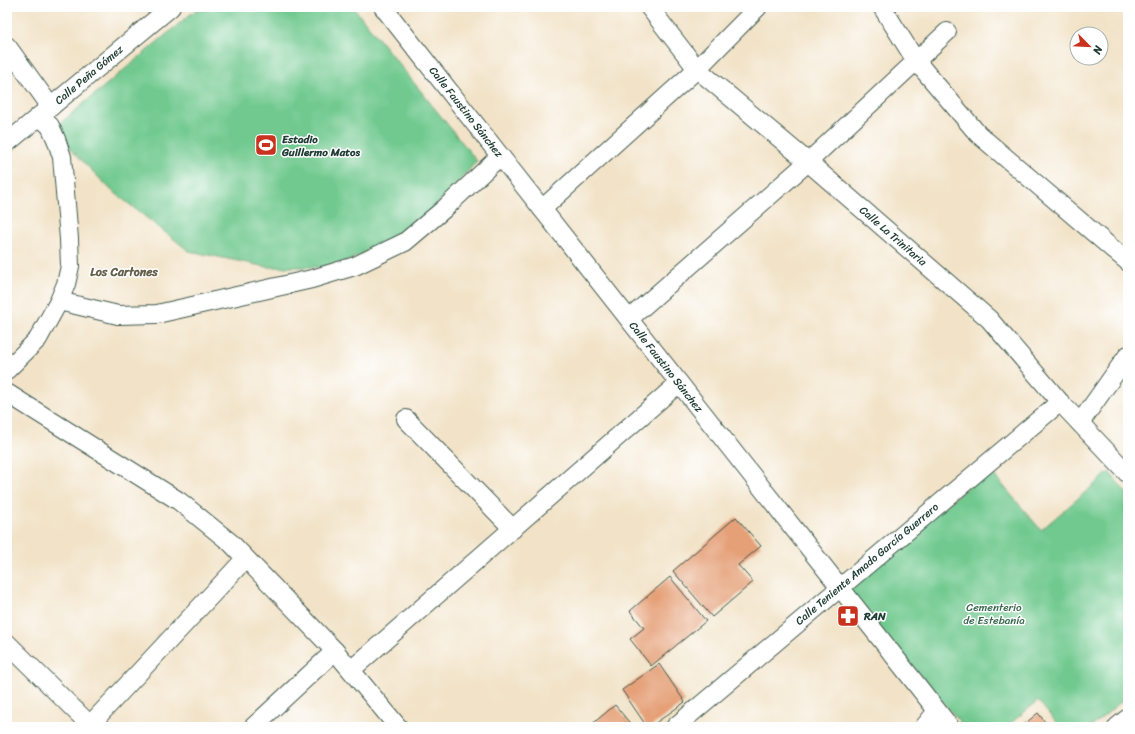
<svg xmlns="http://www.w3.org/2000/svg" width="1135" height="734" viewBox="0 0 1135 734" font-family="Sriracha,sans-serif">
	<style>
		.green { fill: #71c98f; stroke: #488362 }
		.building { fill: #e5a078 }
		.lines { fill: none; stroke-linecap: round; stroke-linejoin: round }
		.minor-casing { stroke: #3f564a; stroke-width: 20 }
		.minor { stroke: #fff; stroke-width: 18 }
		.labels { text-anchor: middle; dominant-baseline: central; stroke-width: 3; stroke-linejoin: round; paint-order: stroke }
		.street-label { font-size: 11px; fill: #1f3d34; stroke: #fff }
		.poi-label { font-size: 11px; font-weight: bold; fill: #1f3d34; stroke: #fff; text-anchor: start }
		.park-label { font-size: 11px; fill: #38674f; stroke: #fff }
		.neighbourhood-label { font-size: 12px; font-weight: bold; fill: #64604c; stroke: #fff }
	</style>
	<rect width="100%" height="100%" fill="#fff"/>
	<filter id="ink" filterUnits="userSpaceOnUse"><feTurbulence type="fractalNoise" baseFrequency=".025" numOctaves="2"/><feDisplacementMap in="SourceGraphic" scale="8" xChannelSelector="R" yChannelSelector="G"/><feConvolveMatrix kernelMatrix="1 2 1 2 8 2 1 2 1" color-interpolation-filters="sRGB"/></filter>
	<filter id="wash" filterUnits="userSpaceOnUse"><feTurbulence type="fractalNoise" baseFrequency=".012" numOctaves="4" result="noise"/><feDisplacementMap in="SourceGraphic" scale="16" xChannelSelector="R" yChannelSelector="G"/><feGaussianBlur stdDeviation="0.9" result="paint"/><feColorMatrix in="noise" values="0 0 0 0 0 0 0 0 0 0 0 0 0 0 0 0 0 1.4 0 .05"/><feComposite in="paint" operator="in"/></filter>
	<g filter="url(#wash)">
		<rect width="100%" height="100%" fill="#f2e3c8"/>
		<!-- green -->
		<g class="green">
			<path d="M199,7H353L477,161L420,223L337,267H267L189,251L110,189L52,130Z"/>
			<path d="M989,469L1041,530L1109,472L1128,495V696L1091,727H1060L1038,701L1006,727H964L847,589Z"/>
		</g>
		<g id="blocks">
			<!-- building -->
			<g class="building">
				<path d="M736,517L761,546L738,565L753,582L712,617L673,571Z"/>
				<path d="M670,577L706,621L651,666L630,639L644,628L630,611Z"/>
				<path d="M659,664L685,702L650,727H647L622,690Z"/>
				<path d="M615,705L633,727H592L591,725Z"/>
				<path d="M1038,713L1049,727H1021Z"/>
			</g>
		</g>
	</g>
	<g filter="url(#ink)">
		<use href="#blocks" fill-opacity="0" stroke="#3f564a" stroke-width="1"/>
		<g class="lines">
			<!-- minor casing -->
			<g class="minor-casing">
				<g id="minor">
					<path d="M383,7L950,727"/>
					<path d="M649,7L697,69L808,162L989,319L1060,402L1128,474"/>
					<path d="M882,7L916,61L978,134L1128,262"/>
					<path d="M7,46L51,107"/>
					<path d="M7,143L171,7"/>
					<path d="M542,209L697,69L758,7"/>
					<path d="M59,301L118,315L157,314L312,279L355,266L405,242L444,209L500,156"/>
					<path d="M629,319L808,162L947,32"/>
					<path d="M7,370L38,339L59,301L66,284L70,266L69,239L62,157L56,139L50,126L39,116"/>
					<path d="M7,393L179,501L231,543L335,651L398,727"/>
					<path d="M406,419L513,529"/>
					<path d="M1080,423L1128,355"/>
					<path d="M7,643L90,725"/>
					<path d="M351,670L679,383"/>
					<path d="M88,727L245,559"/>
					<path d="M253,727L335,651"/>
					<path d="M675,727L1060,402"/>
					<path d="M924,727L937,711"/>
					<path d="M1117,727L1128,718"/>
				</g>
			</g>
			<!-- minor -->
			<use href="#minor" class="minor"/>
		</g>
	</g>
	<!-- icons -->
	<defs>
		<g id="stadium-square" transform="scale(1.15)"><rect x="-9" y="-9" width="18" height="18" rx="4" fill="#c8321e" stroke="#fff"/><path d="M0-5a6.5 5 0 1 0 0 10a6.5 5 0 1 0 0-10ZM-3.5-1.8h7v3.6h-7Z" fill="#fff"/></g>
		<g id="pharmacy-square" transform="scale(1.15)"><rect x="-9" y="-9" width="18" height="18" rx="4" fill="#c8321e" stroke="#fff"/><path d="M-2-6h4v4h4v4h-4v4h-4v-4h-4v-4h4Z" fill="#fff"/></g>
	</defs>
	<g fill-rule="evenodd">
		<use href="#stadium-square" x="266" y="145"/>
		<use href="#pharmacy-square" x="848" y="616"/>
	</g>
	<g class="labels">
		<!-- street labels -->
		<g class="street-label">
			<text transform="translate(89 75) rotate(-40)">Calle Peña Gómez</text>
			<text transform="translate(466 112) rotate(52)">Calle Faustino Sánchez</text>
			<text transform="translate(893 236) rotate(41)">Calle La Trinitaria</text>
			<text transform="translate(666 367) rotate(52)">Calle Faustino Sánchez</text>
			<text transform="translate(867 564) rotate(-40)">Calle Teniente Amado García Guerrero</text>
		</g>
		<!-- poi labels -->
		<g class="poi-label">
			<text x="282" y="139">Estadio<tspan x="282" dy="13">Guillermo Matos</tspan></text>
			<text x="864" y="616">RAN</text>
		</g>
		<!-- park labels -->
		<g class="park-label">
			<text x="994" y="607">Cementerio<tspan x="994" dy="13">de Estebanía</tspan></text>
		</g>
		<!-- neighbourhood labels -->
		<g class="neighbourhood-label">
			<text x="124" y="272">Los Cartones</text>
		</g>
	</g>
	<!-- margin -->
	<rect width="1135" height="734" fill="none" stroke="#fff" stroke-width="24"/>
	<!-- north arrow -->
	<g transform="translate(1089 46) rotate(114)"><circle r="19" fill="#ffffff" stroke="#a5b1ae"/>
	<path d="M0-3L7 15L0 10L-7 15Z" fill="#c8321e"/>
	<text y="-6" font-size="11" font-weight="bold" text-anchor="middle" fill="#1f3d34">N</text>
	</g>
</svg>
